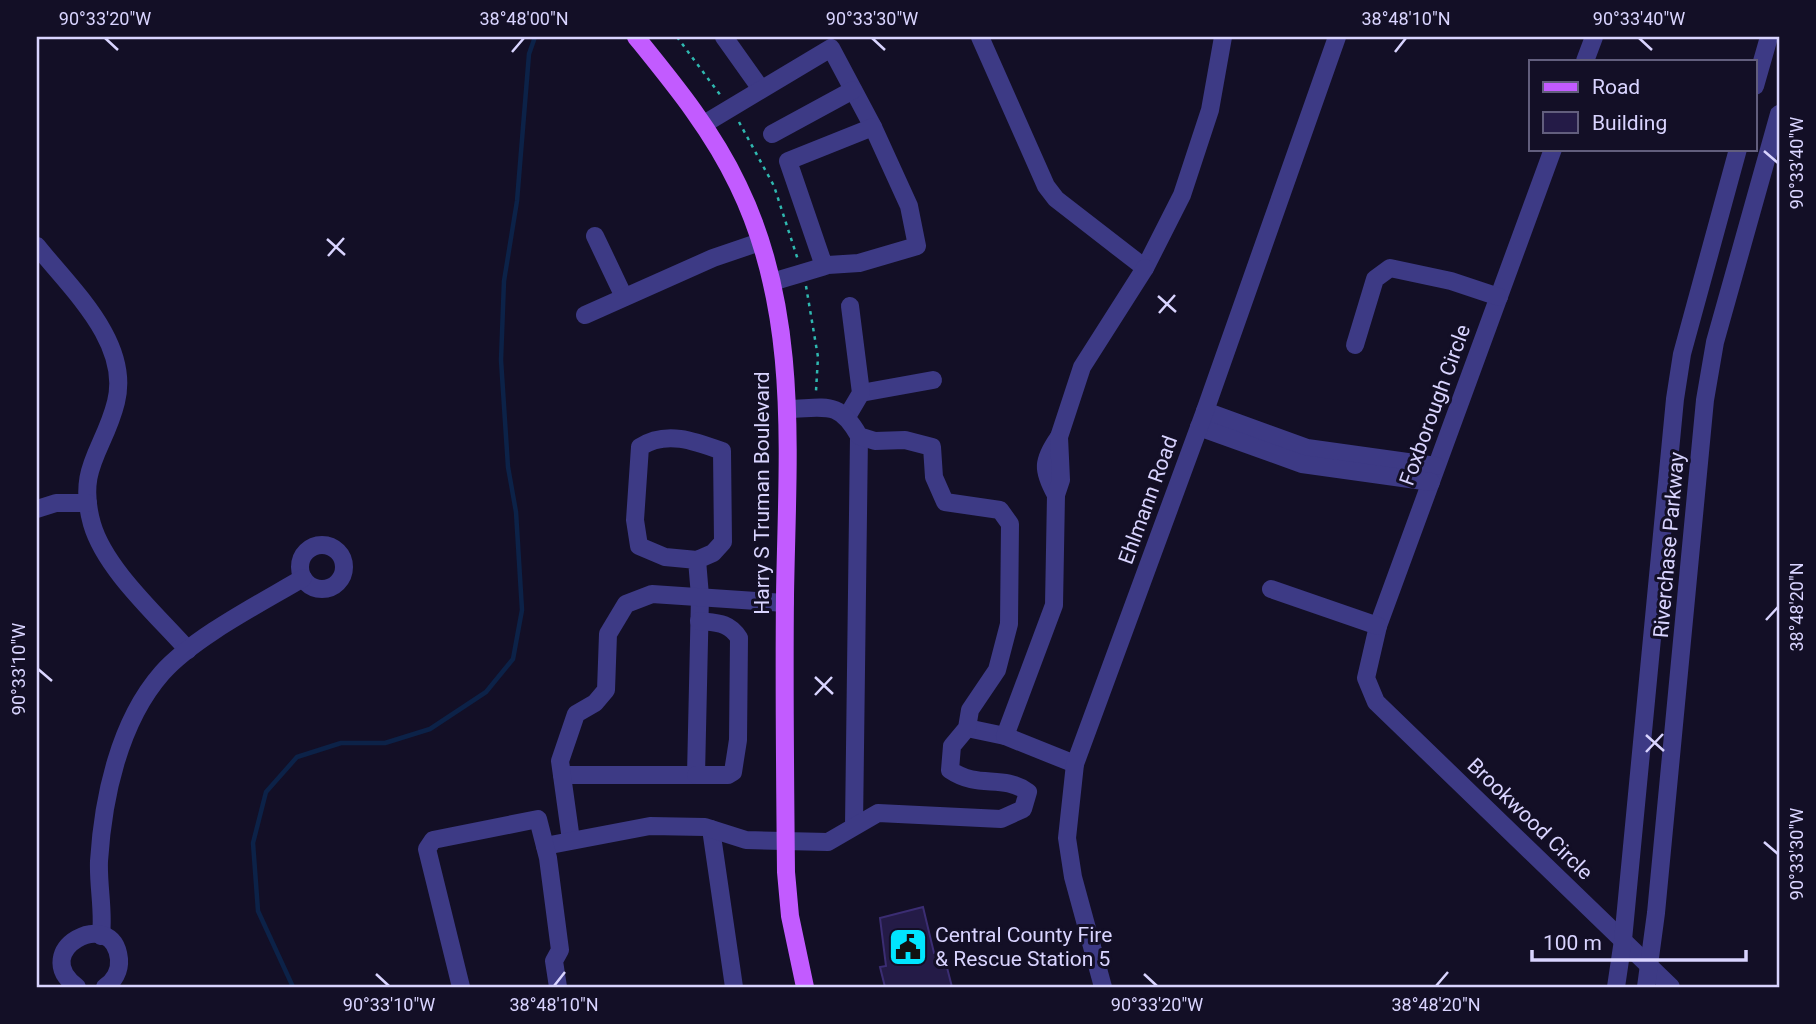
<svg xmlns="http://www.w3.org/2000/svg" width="1816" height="1024" viewBox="0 0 1816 1024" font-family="Roboto,sans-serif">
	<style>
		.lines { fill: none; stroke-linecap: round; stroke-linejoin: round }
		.stream { stroke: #0c2248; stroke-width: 4.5 }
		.building { fill: #241b47; stroke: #3b2d73; stroke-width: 2 }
		.path { stroke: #2fb8b0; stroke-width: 2.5; stroke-dasharray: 3.5 5; stroke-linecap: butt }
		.minor { stroke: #3d3a85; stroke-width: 18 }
		.major { stroke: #c25bff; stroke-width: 18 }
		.ticks { fill: none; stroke: #d9d4ff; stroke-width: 2.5 }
		.labels { text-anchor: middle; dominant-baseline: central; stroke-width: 6; stroke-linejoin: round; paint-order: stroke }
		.street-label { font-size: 21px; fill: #d9d4ff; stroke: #130f26 }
		.poi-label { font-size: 21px; fill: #d9d4ff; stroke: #130f26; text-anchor: start }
		.neatline { fill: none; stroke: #d9d4ff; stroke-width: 2.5 }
		.ticks-label { font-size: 18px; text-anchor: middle; fill: #d9d4ff }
	</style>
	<rect width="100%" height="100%" fill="#130f26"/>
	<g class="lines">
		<!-- stream -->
		<path class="stream" d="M293,987L258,911L253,843L266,792L297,757L341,743H385L430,729L486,692L513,659L522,610L516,512L508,467L501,360L504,281L517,201L529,54L535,37"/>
	</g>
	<!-- building -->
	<path class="building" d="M923,907L934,953L943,952L952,987H885L880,967L886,966L880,918Z"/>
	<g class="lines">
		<!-- path -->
		<g class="path">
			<path d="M677,37L721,96"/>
			<path d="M739,122L774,186L798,260"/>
			<path d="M806,286L818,357L816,391"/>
		</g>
		<!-- minor -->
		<g class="minor">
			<path d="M724,37L761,89"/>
			<path d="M980,37L1046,186L1056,199L1145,268L1182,195L1210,110L1223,37"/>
			<path d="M1585,61L1594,37"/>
			<path d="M1755,86L1769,37"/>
			<path d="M704,124L831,48L873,127"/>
			<path d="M772,134L853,90"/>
			<path d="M1553,149L1378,626L1366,678L1376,702L1671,987"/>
			<path d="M595,236L624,297"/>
			<path d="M37,246C70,288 131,342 116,402C104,451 76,467 92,524C105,569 157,615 188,650"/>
			<path d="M772,282C791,276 810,271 828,265L859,263L917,246L909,206L873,127L788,161L824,266"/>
			<path d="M585,315L713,258L760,242"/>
			<path d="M1355,345L1375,279L1390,268L1451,281L1499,297"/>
			<path d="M861,393L933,380"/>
			<path d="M1205,411L1307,448L1436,466"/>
			<path d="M848,415L861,393L850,306"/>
			<path d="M1199,427L1302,464L1431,482"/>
			<path d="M1056,495C1042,470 1042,461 1059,437"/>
			<path d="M37,509L56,503H88"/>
			<circle cx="322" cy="567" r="22"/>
			<path d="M1271,589L1378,626"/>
			<path d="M967,728L1005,736"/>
			<path d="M1075,764L1005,736L1054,605L1056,495L1061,480L1059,437L1082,367L1145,268"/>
			<path d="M562,775H696L700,596L697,560L713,553L723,542L722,451C695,441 666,430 640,447L635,520L639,546L665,557L697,560"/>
			<path d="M696,775H728L733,772L738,740L739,638C729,622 717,623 699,621"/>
			<path d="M854,826L859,436"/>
			<path d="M711,829L734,987"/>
			<path d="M571,840L560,761L576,714L595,703L606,690L608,634L626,604L652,594L785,603"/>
			<path d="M545,846L650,826L705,827L746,840L828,842L878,813L1001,819L1023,809L1028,792C1001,773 980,790 950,770L952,746L967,728L970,710L997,670L1009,624L1010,524L1000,510L945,502L934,477L932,447L905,440L875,441L859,436C839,400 826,408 788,409"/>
			<path d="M101,936C104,910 98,887 99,861C103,798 119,722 162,673C194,637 261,603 303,578"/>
			<path d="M77,987C27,951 113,904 119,959C120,971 114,981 105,987"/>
			<path d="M461,987L427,849L433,840L538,819L548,858L560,950L554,961L558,987"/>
			<path d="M1103,987L1073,877L1067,838L1075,764L1205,411L1337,37"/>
			<path d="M1616,987L1623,940L1675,399L1682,354L1738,149"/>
			<path d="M1646,987L1656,913L1705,400L1715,342L1779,114"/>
		</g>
		<!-- major -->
		<path class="major" d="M636,37C674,84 712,130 738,185C801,314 787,457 785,596C784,688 785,780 786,872L790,916L805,987"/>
	</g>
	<!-- ticks -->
	<path class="ticks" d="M105,38L118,50M872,38L885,50M1639,38L1652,50M512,52L524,38M1395,52L1406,38M1764,151L1778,163M327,239L345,255M328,256L344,238M1158,296L1176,312M1159,313L1175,295M1766,620L1778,607M38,669L52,681M815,677L833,694M815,695L832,677M1646,735L1664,751M1646,752L1663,734M1764,842L1778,854M376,974L389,986M1144,974L1157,986M554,986L565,972M1436,986L1448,972"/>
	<!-- icons -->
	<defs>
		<g id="civic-square" transform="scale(2.0125)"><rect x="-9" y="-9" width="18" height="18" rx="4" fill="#00e5ff" stroke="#130f26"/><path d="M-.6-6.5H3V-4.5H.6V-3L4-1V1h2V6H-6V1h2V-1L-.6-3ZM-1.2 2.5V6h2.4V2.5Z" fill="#111"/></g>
	</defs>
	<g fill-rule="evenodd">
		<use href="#civic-square" x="908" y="947"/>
	</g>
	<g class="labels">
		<!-- street labels -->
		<g class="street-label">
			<text transform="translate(1435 405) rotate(-70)">Foxborough Circle</text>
			<text transform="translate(762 493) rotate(-90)">Harry S Truman Boulevard</text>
			<text transform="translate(1148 500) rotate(-70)">Ehlmann Road</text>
			<text transform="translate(1669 545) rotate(-85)">Riverchase Parkway</text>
			<text transform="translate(1530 819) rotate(44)">Brookwood Circle</text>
		</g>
		<!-- poi labels -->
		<g class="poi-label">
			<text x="935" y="935">Central County Fire<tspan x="935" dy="24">&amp; Rescue Station 5</tspan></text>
		</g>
	</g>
	<!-- border -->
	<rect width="1816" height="1024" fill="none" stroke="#130f26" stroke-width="77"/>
	<!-- legend -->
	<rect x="1529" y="60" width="228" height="91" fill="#130f26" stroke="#625e7d" stroke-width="2"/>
	<rect x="1543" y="82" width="35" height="10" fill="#c25bff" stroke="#625e7d" stroke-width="2"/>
	<text x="1592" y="94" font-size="21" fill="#d9d4ff">Road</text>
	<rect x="1543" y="112" width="35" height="21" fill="#241b47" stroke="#625e7d" stroke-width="2"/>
	<text x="1592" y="130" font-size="21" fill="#d9d4ff">Building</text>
	<!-- scale -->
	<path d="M1532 950v10h214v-10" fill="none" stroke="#d9d4ff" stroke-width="3.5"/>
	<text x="1543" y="950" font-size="21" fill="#d9d4ff" stroke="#130f26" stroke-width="5" paint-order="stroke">100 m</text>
	<rect x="38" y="38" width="1740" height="948" class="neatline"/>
	<g class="ticks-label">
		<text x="105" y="25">90°33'20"W</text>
		<text x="524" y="25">38°48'00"N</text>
		<text x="872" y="25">90°33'30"W</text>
		<text x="1406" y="25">38°48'10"N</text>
		<text x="1639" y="25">90°33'40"W</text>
		<text transform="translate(1797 163) rotate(-90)" y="6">90°33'40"W</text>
		<text transform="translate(1797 607) rotate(-90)" y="6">38°48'20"N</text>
		<text transform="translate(19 669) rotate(-90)" y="6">90°33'10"W</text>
		<text transform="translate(1797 854) rotate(-90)" y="6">90°33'30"W</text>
		<text x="389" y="1011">90°33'10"W</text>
		<text x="554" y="1011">38°48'10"N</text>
		<text x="1157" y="1011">90°33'20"W</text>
		<text x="1436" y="1011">38°48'20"N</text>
	</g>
</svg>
